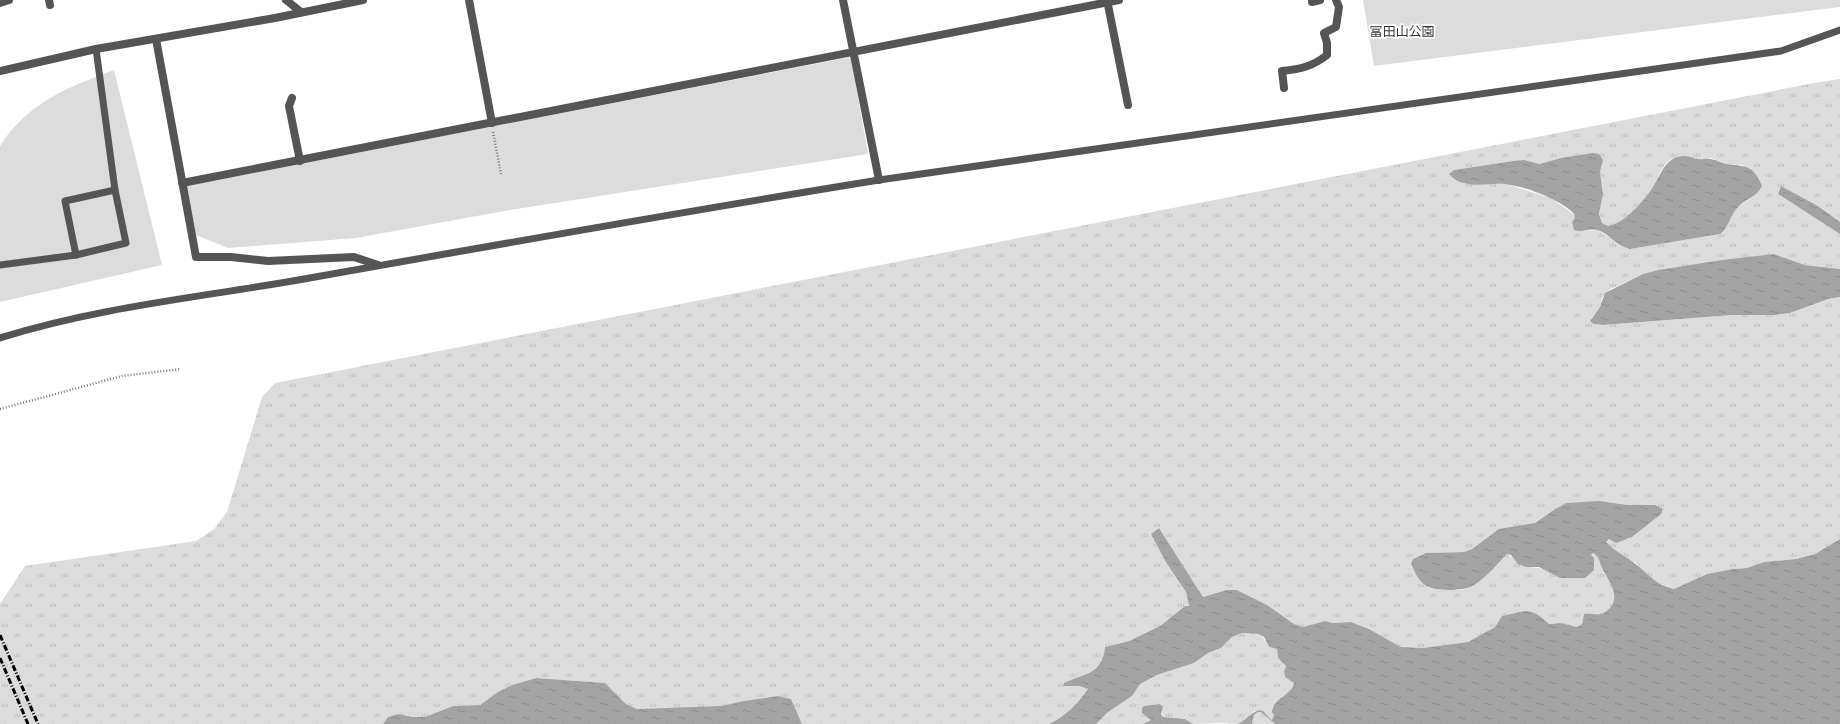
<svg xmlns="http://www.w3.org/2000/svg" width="1840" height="724" viewBox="0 0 1840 724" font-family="'Fira Sans','Noto Sans JP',sans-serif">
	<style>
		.grass { fill: url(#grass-tufts); fill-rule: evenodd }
		.park { fill: #dcdcdc }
		.water { fill: url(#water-ripples) }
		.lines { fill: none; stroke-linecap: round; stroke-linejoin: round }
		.path { stroke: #777; stroke-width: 2.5; stroke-dasharray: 1 2; stroke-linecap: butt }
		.lane { stroke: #555; stroke-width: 7 }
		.street { stroke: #555; stroke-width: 8 }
		.rail { stroke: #000; stroke-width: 3; stroke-dasharray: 6 2 1 2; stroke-linecap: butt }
		.labels { text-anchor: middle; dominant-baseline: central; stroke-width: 3.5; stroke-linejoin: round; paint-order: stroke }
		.park-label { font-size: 13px; fill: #333; stroke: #fff }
	</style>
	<defs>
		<pattern id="grass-tufts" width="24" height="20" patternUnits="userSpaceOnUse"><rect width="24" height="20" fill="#dcdcdc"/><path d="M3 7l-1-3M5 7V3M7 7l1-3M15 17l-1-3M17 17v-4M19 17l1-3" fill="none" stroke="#bbb"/></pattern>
		<pattern id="water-ripples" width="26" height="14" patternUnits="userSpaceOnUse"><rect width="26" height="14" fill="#a3a3a3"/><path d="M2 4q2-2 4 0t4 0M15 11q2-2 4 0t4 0" fill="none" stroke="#8b8b8b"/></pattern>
	</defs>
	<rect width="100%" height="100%" fill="#fff"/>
	<!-- grass -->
	<g class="grass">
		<path d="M1840,79V222L1818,206L1781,186L1778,194L1840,234V269L1805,265L1774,254L1658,270L1643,274L1609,290L1603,296L1600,307L1591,319L1594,324L1603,325L1732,315H1775L1790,313L1828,299L1840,297V539L1815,554L1796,559L1764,562L1747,568L1733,569L1707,574L1674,589L1654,581L1636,563L1618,554L1605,542L1609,539H1629L1655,505H1628L1607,502L1555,509L1535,523L1489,536L1481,544L1472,549L1464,552L1426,553L1413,559L1411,563C1419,584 1424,590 1447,590C1453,590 1461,590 1466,588C1474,585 1491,570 1499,564L1501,558L1507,554C1513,556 1515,562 1520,564C1530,570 1540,565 1552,573L1591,555L1593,553C1599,555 1600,563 1602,568C1609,582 1624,599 1605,612C1598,617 1591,612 1584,614L1582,624L1577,627L1561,623L1549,624C1529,605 1526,611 1502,616L1495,627L1468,642L1423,648L1401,647L1369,629L1351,622L1333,623L1325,621L1303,627L1294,624L1267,605L1237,590L1203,597L1159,528L1167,564L1186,592L1189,606H1185L1160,626L1129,641L1105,647C1102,675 1085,673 1064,683L1065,686H1079L1088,689C1078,703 1065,717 1049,724H802L791,699C765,692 745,704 721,707C693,710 665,708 637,709L626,704L605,683L536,678L512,685L498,692L480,705L453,706L425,717H413L398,714L388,717L383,724H0V604L25,566L196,541L214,529L227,512L262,397L275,383L1814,83ZM1686,156L1700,160L1711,158L1727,164L1743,165L1753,197C1745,202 1738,205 1733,213C1728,220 1728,229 1720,234L1630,249L1597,230L1578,231L1575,215L1551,198L1506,184H1464L1454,170L1513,161L1538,164L1561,158L1577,157L1602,165L1600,172L1603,194L1599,214L1602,223L1608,226C1624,224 1647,198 1655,183C1659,176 1662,165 1670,160C1674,158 1681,157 1686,156Z"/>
		<path d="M1242,633C1259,634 1261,632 1269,647L1277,649L1278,658L1286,666L1284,672L1285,677L1294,683L1289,693L1282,696L1272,720L1264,711H1254L1246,721L1238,724L1220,723L1193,724L1185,719L1163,717L1159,704L1144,706L1145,715L1151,720L1143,724H1096L1108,712L1132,696L1140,684L1157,675L1194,663L1208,653L1221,648L1232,637Z"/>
		<path d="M1258,712H1261L1275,724H1252L1254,715Z"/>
	</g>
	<!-- park -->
	<g class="park">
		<path d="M1363,0H1840V7L1374,66Z"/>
		<path d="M851,57L868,154L510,210L356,238L228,248L196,235L186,186Z"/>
		<path d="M114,70L162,265L0,302V146C27,103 68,87 114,70Z"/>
	</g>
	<!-- water -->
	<g class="water">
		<path d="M1593,153L1599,154L1603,160L1600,172L1603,194L1599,214L1602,223L1608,226C1624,224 1646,199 1654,185C1662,172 1667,155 1686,156C1690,156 1694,159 1698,159C1702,160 1705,158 1710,159C1715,159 1721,163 1727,164C1748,167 1753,165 1762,186C1756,198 1747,198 1739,206C1730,214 1729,228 1720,234L1630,249C1615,245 1609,233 1597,230C1589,228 1582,233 1574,230L1572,222L1575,218V215C1562,200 1524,186 1505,184C1486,182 1463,191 1449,174L1454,170L1513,161L1524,160L1539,164L1561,158Z"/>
		<path d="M1781,186L1818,206L1840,222V234L1778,194Z"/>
		<path d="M1774,254L1805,265L1840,269V297L1828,299L1790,313L1775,315H1732L1603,325L1594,324L1590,321L1600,307L1605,293L1643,274L1658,270L1722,260Z"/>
		<path d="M1599,501L1628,505H1655L1663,509L1661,514L1632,537L1616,543L1609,539L1606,542C1615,552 1626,556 1637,565C1652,577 1653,583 1674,589L1707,574L1733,569L1747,568L1764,562L1796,559L1815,554L1840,539V724H1275L1261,712H1258L1254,715L1252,724H1238C1246,721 1255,707 1263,711C1266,713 1268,717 1272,720L1274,715L1272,712C1275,696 1291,696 1294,683L1285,677L1284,672L1286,666L1278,658L1277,649L1269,647L1264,637L1258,634L1242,633L1232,637L1221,648L1208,653L1194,663L1157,675L1140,684L1132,696L1108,712L1096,724H1049C1065,717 1078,703 1088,689L1079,686H1064V683C1085,673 1102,675 1105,647L1129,641L1160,626L1185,606H1189L1186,592L1167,564L1151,534L1159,528L1203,597L1227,590H1237L1267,605L1294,624L1303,627L1325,621L1333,623L1351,622L1369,629L1401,647L1423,648L1468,642L1495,627L1502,616C1526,611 1529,605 1549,624L1561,623L1577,627L1582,624L1584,614C1591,612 1598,617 1605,612C1624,599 1609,582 1602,568C1600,563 1599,556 1593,553L1591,555L1594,558V570L1585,578H1560L1539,567H1526L1518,564L1511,555L1507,554C1502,558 1501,561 1497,565C1490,572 1482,580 1474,585C1468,589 1459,589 1453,590C1427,590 1420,587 1411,563L1413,559L1426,553L1464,552L1472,549L1499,529L1535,523L1555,509L1567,503Z"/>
		<path d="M536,678L605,683L626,704L637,709L722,706L744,701L778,696L791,699L802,724H383L388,717L398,714L413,717H425L453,706L480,705L498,692L512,685Z"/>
		<path d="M1159,704L1163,706L1161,714L1163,717L1185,719L1193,724H1143L1151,720L1142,713V708L1144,706Z"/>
	</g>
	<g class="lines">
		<!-- path -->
		<g class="path">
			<path d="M493,132L501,174"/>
			<path d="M0,409L122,376L181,369"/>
		</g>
		<!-- lane -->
		<g class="lane">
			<path d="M76,255L65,201L115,190"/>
			<path d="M0,265L76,255L126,243L115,190L96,49"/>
			<path d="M0,338C98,307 203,297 304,279C495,245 687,211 879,180L1781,51L1840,30"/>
		</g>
		<!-- street -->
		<g class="street">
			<path d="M49,0L50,5"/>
			<path d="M286,0L301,12"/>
			<path d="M469,0L492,123"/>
			<path d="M843,0L879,180"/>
			<path d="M1107,0L1128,105"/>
			<path d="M1312,0V2L1320,0"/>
			<path d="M0,3L9,0"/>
			<path d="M156,39L196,257H231L268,261L354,257L378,265"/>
			<path d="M0,71L96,49L275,18L363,0"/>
			<path d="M1284,88L1282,71C1300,69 1312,67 1327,55V43L1324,33L1336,27L1339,7L1336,0"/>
			<path d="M292,98L289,106L300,161"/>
			<path d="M182,183L1119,0"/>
		</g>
		<!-- rail -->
		<g class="rail">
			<path d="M0,635L38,724"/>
			<path d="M0,658L28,724"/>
		</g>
	</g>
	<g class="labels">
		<!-- park labels -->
		<g class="park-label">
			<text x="1402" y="31">冨田山公園</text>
		</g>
	</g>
</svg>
